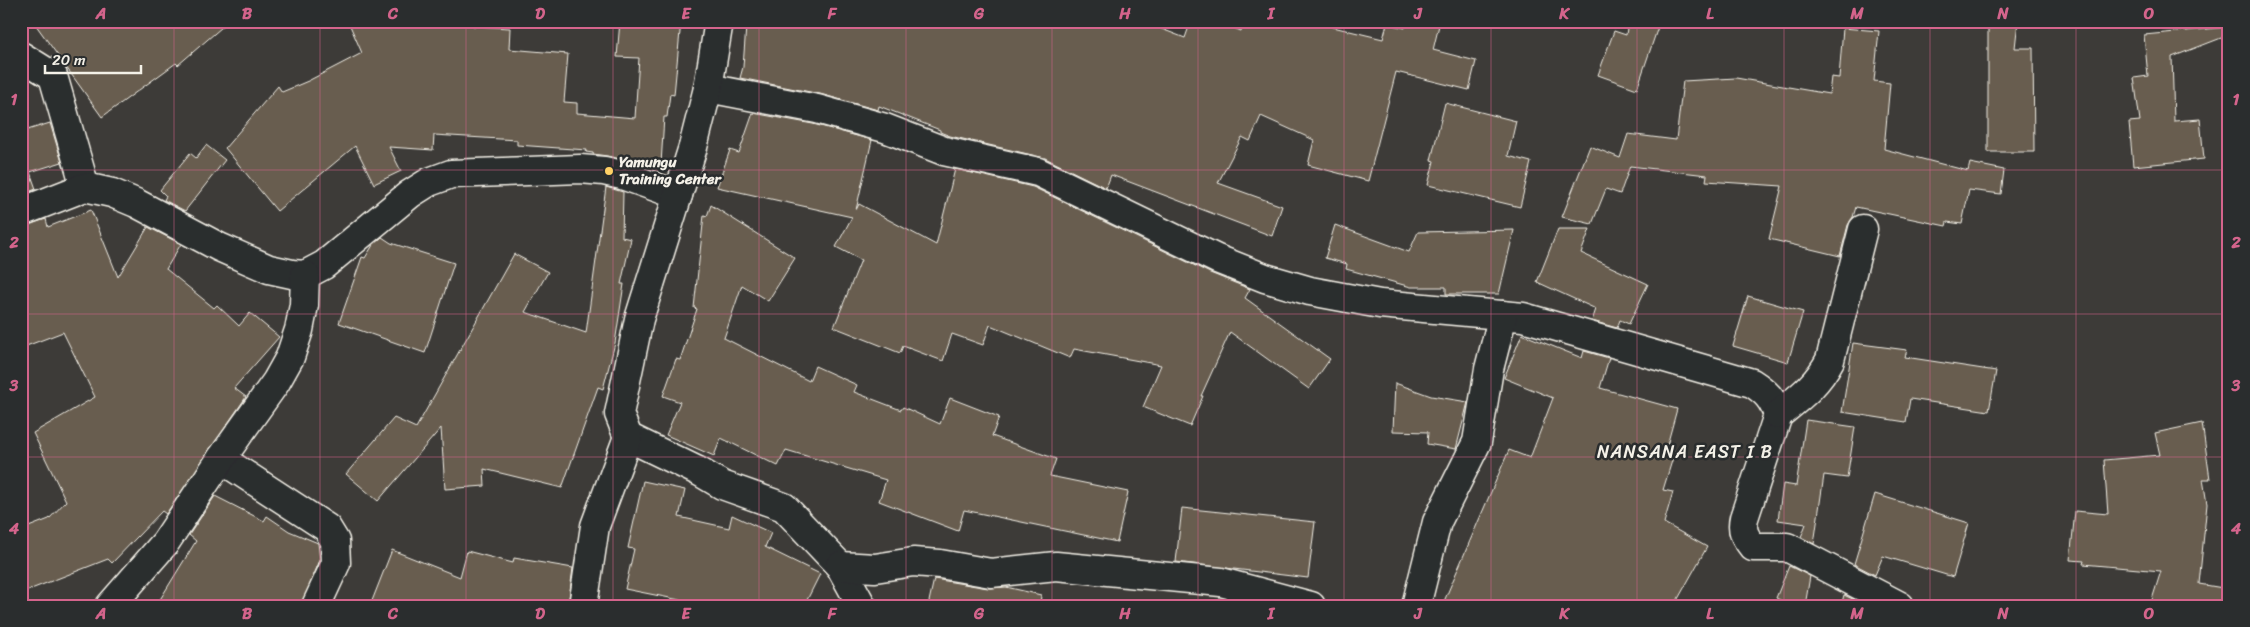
<svg xmlns="http://www.w3.org/2000/svg" width="2250" height="627" viewBox="0 0 2250 627" font-family="Sriracha,sans-serif">
	<style>
		.building { fill: #685d4f; stroke: #f4f1e8 }
		.lines { fill: none; stroke-linecap: round; stroke-linejoin: round }
		.street-casing { stroke: #f4f1e8; stroke-width: 31 }
		.street { stroke: #2a2d2e; stroke-width: 28 }
		.grid { fill: none; stroke: #d4648c; stroke-width: 1; stroke-opacity: 0.55 }
		.poi-dot { fill: #ffd166; stroke: #2a2d2e; stroke-width: 2 }
		.labels { text-anchor: middle; dominant-baseline: central; stroke-width: 5; stroke-linejoin: round; paint-order: stroke }
		.poi-label { font-size: 15px; font-weight: bold; fill: #f4f1e8; stroke: #2a2d2e; text-anchor: start }
		.quarter-label { font-size: 18px; letter-spacing: 1px; fill: #f4f1e8; stroke: #2a2d2e }
		.neatline { fill: none; stroke: #d4648c; stroke-width: 2 }
		.grid-label { font-size: 16px; text-anchor: middle; font-weight: bold; fill: #d4648c }
	</style>
	<rect width="100%" height="100%" fill="#3d3b38"/>
	<filter id="ink" filterUnits="userSpaceOnUse"><feTurbulence type="fractalNoise" baseFrequency=".02" numOctaves="2"/><feDisplacementMap in="SourceGraphic" scale="10" xChannelSelector="R" yChannelSelector="G"/><feConvolveMatrix kernelMatrix="1 2 1 2 8 2 1 2 1" color-interpolation-filters="sRGB"/></filter>
	<g filter="url(#ink)">
		<!-- building -->
		<g class="building">
			<path d="M33,21H229L178,65L176,63L102,117Z"/>
			<path d="M348,21H474L473,26L510,28L509,49L568,54L564,102L577,103V113L635,118L639,58L617,57L620,21H681L674,95L670,94L667,117H664L661,164L636,163L607,156L593,154V153L586,152L587,150L517,145V140L434,135L433,150L389,147L401,171L374,184L355,146L277,211L225,148L278,86L282,92L308,81L362,53Z"/>
			<path d="M762,21H1141L1185,38L1191,21H1216L1241,31L1244,21H1308L1383,39L1387,24L1405,28L1407,21H1440L1433,50L1476,61L1469,90L1396,72L1368,181L1308,165L1314,140L1261,116L1250,141L1242,137L1218,183L1282,206L1272,236L1111,175L1106,188L1045,158L950,136L940,132V130L879,106L878,110L820,94L740,78L743,67L746,26L762,28Z"/>
			<path d="M1628,21H1660L1637,89L1598,75L1614,31L1626,35Z"/>
			<path d="M1988,21H2018L2015,48H2033L2034,152H1988Z"/>
			<path d="M2229,27V35L2172,57L2174,121L2200,119L2204,159L2133,166L2129,122L2140,121L2134,78L2148,76L2144,35Z"/>
			<path d="M1843,28L1879,31L1874,81L1890,83L1884,149L1968,171L1970,163L2004,170L2001,194L1969,190L1962,224L1947,222L1946,226L1856,207L1853,217L1848,225L1840,256L1769,239L1782,186L1706,181L1707,175L1630,166L1620,194L1606,189L1592,224L1562,217L1590,146L1620,158L1628,134L1676,140L1683,81L1736,78L1829,94L1831,77L1839,78Z"/>
			<path d="M1445,103L1516,121L1508,156L1531,162L1520,207L1428,185L1434,161L1431,160Z"/>
			<path d="M753,113L813,124L872,140L856,210L859,204L936,245L955,169L1033,187L1210,273L1250,289L1245,298L1330,359L1309,389L1230,332L1201,396H1203L1190,426L1143,407L1161,365L1074,349L1070,358L990,325L983,345L952,334L943,361L903,346L900,353L834,327L861,260L836,247L852,217L717,187L730,150L739,153Z"/>
			<path d="M50,123L62,162L30,172L36,189L21,195V132Z"/>
			<path d="M206,145L225,160L185,211L164,200L166,196L160,190L190,153L196,158Z"/>
			<path d="M606,187L623,192L622,237L631,239L621,284H624L615,343L603,389L598,387L562,488L484,469L485,486L445,489L441,428L378,501L346,474L394,418L416,428L514,254L548,272L525,312L586,333Z"/>
			<path d="M711,205L795,258L768,301L742,285L724,338L809,381L815,366L857,385L854,392L901,410L903,407L940,424L950,398L999,417L992,436L1056,459L1050,476L1128,492L1117,542L964,510L958,531L879,501L886,480L786,450L778,466L721,438L714,456L666,435L680,402L663,396L676,359L680,360L697,309L694,308L704,215L707,216Z"/>
			<path d="M91,210L118,277L148,227L181,244L166,269L214,308L217,305L239,326L250,313L279,337L234,388L246,397L166,514L162,511L112,563L108,559L21,593V530L49,519L66,501L33,433L95,397L63,332L21,348V227L46,219L48,227Z"/>
			<path d="M1335,225L1409,252L1418,232L1514,230L1499,294H1446V287H1411L1346,269L1347,264L1325,258Z"/>
			<path d="M1558,229H1590L1581,253L1648,284L1629,324L1620,320L1617,328L1592,321L1596,309L1537,282Z"/>
			<path d="M382,237L391,243L454,263L425,353L339,323L362,257L365,258L373,245Z"/>
			<path d="M1748,296L1803,312L1788,362L1733,346Z"/>
			<path d="M1522,334L1582,358L1584,351L1609,358L1600,388L1677,409L1666,449L1675,451L1663,490L1673,492L1664,523L1707,547L1674,606H1442L1509,450L1530,458L1553,398L1504,378Z"/>
			<path d="M1853,343L1907,350L1905,357L1996,371L1989,411L1910,399L1906,422L1842,412Z"/>
			<path d="M1395,383L1431,396L1468,402L1456,449L1427,444L1428,432L1393,431Z"/>
			<path d="M1806,420L1855,427L1847,478L1824,475L1814,544L1801,537L1806,524L1778,520L1783,484L1796,486Z"/>
			<path d="M2202,423L2210,479H2203L2207,504L2199,584L2229,589V606H2150L2161,571L2083,564L2084,561L2070,560L2075,511L2108,514L2104,460L2160,455L2155,433Z"/>
			<path d="M643,481L685,490L679,517L729,528L732,515L771,533L765,547L820,574L804,606H698L690,602L625,589L634,549L628,548Z"/>
			<path d="M1875,494L1969,523L1953,577L1883,556L1875,575L1854,564Z"/>
			<path d="M215,496L264,521L267,516L289,531L318,543L320,560L301,606H156L196,541L189,535Z"/>
			<path d="M1182,508L1315,522L1308,578L1176,562Z"/>
			<path d="M392,550L460,577L467,551L513,563L514,558L573,568L568,606H370Z"/>
			<path d="M1789,566L1810,576L1805,606H1792L1776,598Z"/>
			<path d="M934,579L988,588L1006,587L1041,595L1040,606H928Z"/>
			<path d="M1844,595L1863,604V606H1841Z"/>
		</g>
		<g class="lines">
			<!-- street casing -->
			<g class="street-casing">
				<g id="street">
					<path d="M21,56L53,76L85,187"/>
					<path d="M708,88L817,109L885,128L944,151L1038,172L1217,259L1265,278L1310,291L1380,304L1523,317L1752,383C1766,392 1773,399 1778,415L1744,518C1741,531 1745,537 1753,547H1787L1900,606"/>
					<path d="M21,212L85,187L112,193L136,203L219,247L269,269L292,274L305,275L324,265L410,194L429,182L451,174L580,169L604,171L622,175L678,195"/>
					<path d="M1778,415C1800,397 1817,385 1830,360L1863,229"/>
					<path d="M628,437L700,472L722,485L784,507L840,566L862,606"/>
					<path d="M221,459L327,528L335,541L336,563L316,606"/>
					<path d="M840,566L875,568L913,562L940,564L991,573L1056,566L1221,582L1311,606"/>
					<path d="M110,606L165,543L221,459L276,382L290,357L299,330L304,305L305,275"/>
					<path d="M583,606L595,526L628,437L619,414L639,319L693,147L708,88L719,21"/>
					<path d="M1416,606L1437,522L1477,442L1489,369L1503,315"/>
				</g>
			</g>
			<!-- street -->
			<use href="#street" class="street"/>
		</g>
	</g>
	<!-- grid -->
	<path class="grid" d="M174,21V606M320,21V606M466,21V606M613,21V606M759,21V606M906,21V606M1052,21V606M1198,21V606M1344,21V606M1491,21V606M1637,21V606M1784,21V606M1930,21V606M2076,21V606M21,170H2229M21,314H2229M21,457H2229"/>
	<!-- markers -->
	<circle class="poi-dot" cx="609" cy="171" r="5"/>
	<g class="labels">
		<!-- poi labels -->
		<g class="poi-label">
			<text x="619" y="162">Yamungu<tspan x="619" dy="17">Training Center</tspan></text>
		</g>
		<!-- quarter labels -->
		<g class="quarter-label">
			<text x="1685" y="452">NANSANA EAST I B</text>
		</g>
	</g>
	<!-- margin -->
	<rect width="2250" height="627" fill="none" stroke="#2a2d2e" stroke-width="55"/>
	<!-- scale -->
	<path d="M45 65v8h96v-8" fill="none" stroke="#f4f1e8" stroke-width="2.5"/>
	<text x="52" y="65" font-size="15" fill="#f4f1e8" stroke="#2a2d2e" stroke-width="4" paint-order="stroke">20 m</text>
	<rect x="28" y="28" width="2194" height="572" class="neatline"/>
	<g class="grid-label">
		<text x="101" y="19">A</text>
		<text x="247" y="19">B</text>
		<text x="393" y="19">C</text>
		<text x="540" y="19">D</text>
		<text x="686" y="19">E</text>
		<text x="832" y="19">F</text>
		<text x="979" y="19">G</text>
		<text x="1125" y="19">H</text>
		<text x="1271" y="19">I</text>
		<text x="1418" y="19">J</text>
		<text x="1564" y="19">K</text>
		<text x="1710" y="19">L</text>
		<text x="1857" y="19">M</text>
		<text x="2003" y="19">N</text>
		<text x="2149" y="19">O</text>
		<text x="14" y="105">1</text>
		<text x="2236" y="105">1</text>
		<text x="14" y="248">2</text>
		<text x="2236" y="248">2</text>
		<text x="14" y="391">3</text>
		<text x="2236" y="391">3</text>
		<text x="14" y="534">4</text>
		<text x="2236" y="534">4</text>
		<text x="101" y="619">A</text>
		<text x="247" y="619">B</text>
		<text x="393" y="619">C</text>
		<text x="540" y="619">D</text>
		<text x="686" y="619">E</text>
		<text x="832" y="619">F</text>
		<text x="979" y="619">G</text>
		<text x="1125" y="619">H</text>
		<text x="1271" y="619">I</text>
		<text x="1418" y="619">J</text>
		<text x="1564" y="619">K</text>
		<text x="1710" y="619">L</text>
		<text x="1857" y="619">M</text>
		<text x="2003" y="619">N</text>
		<text x="2149" y="619">O</text>
	</g>
</svg>
